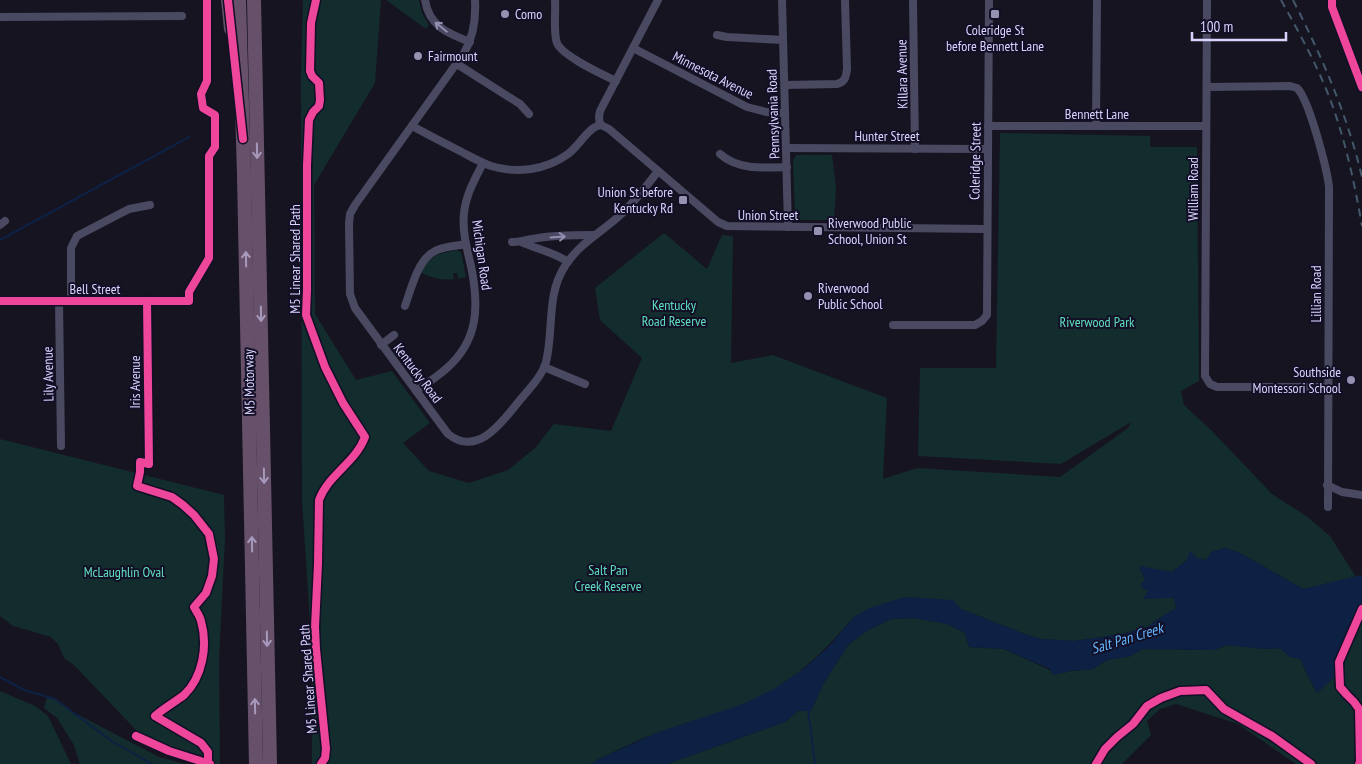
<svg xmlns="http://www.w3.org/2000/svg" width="1362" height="764" viewBox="0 0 1362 764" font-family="'PT Sans Narrow',sans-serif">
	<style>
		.green { fill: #132c2d }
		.water { fill: #0d2144 }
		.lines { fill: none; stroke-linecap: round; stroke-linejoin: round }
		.stream { stroke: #0d2144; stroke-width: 2 }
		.minor { stroke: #4a4962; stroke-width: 8 }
		.motorway { stroke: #67516a; stroke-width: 14 }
		.rail { stroke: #43596b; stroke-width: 2; stroke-dasharray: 8 6; stroke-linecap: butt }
		.cycleway-casing { stroke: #130f26; stroke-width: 11 }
		.cycleway { stroke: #ed469a; stroke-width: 8 }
		.oneway { stroke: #928eb0 }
		.oneway2 { stroke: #a699bc }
		.poi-dot { fill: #9591b1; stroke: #130f26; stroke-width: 2 }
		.labels { text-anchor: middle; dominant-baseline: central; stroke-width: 4; stroke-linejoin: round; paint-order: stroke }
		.poi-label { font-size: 14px; fill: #d9d4ff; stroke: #130f26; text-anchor: start }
		.street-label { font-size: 14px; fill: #d9d4ff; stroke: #130f26 }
		.park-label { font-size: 14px; fill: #5fe0c0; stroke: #130f26 }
		.water-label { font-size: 15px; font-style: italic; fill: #62b6ff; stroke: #130f26 }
	</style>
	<rect width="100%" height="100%" fill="#161421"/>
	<!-- green -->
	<g class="green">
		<path d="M303,0H381L375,83L314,185L315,314L356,380L392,371L430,423L403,443L429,471L469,483L508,470L535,448L554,424L611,431L642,358L600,320L595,288L664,233L707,269L722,235L733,236L731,363L773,355L887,398L883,479L917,468L1060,477L1128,428L1131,422L1061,464L918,456L920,368H996L1000,133L1150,136V147H1197L1199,381L1181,391L1184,405L1212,431L1272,494L1306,516L1330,536L1356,577L1303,589L1238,552L1224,548L1206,560C1189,556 1185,562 1172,572L1140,567L1149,591L1144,598H1175L1176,608L1155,621L1147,627L1122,634L1074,641L1041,639L1024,634L961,609L854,617C830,644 806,670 775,689C739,710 696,718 657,733C636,740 617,751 597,760L591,764H312L311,638L302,500L301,76Z"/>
		<path d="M386,0H419L422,13L429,25L426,29Z"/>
		<path d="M797,155H832L836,188L834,220H799L795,216L793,161L794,158Z"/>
		<path d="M456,250L461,252L466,277L458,279L457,273H453L454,279C442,281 430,277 420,272C427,256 441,253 456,250Z"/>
		<path d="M0,439L224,495L225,538L219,660L220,764H198L154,749L75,666L64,658L58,644L51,637L13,626L0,616Z"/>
		<path d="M1359,606H1362V764H1296L1238,724L1176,704L1160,709L1147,721L1151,735L1122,764H667L785,722L798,711H811L823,684L849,644L868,630L891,619L914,618L947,624L965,633L969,647L1004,649L1050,670L1053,675L1071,671L1093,669L1107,660L1131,656L1142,649L1214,650L1228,645L1245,647L1266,649L1280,648L1290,657L1300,659L1308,676L1317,693Z"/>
		<path d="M0,691L35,706L48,716L71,764H0Z"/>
		<path d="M47,697L55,699L73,712L159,757L185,764H80L74,745L57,718L44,708Z"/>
	</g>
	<!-- water -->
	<path class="water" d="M1224,548L1238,552L1303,589L1362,575V606H1359L1337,675L1317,693L1300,659L1290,657L1280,648L1266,649L1245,647L1228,645L1214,650L1142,649L1131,656L1107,660L1093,669L1071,671L1053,675L1050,669L1004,649L969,647L965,633L947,624L914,618L891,619L868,630L849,644L823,684L811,711H798L785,722L667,764H591L597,760L656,733L743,704L774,689L805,668L830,645L854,617L869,608L905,597L953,600L961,609L1024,634L1041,639L1074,641L1122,634L1147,627L1155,621L1176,608L1174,598L1143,599L1148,591L1140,586L1145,579L1139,566L1172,572L1187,560L1190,551L1197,558L1206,560L1211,552Z"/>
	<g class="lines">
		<!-- stream -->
		<g class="stream">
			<path d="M0,240L189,137"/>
			<path d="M0,677L24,690L55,699L113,742L152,764"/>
			<path d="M808,710L815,764"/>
		</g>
		<!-- minor -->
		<g class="minor">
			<path d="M425,0C429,26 447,33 470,42"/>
			<path d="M475,0C476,19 474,36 464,53L355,205L350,214L349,224L350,294L355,308L448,434C478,458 503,421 520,400C530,388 542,376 546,362C554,330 546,295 565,266C578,245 600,233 618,217C633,204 646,187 658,171"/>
			<path d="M555,0C556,12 553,32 557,43C562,56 602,74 616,81"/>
			<path d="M782,0L788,227"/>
			<path d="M913,0L915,149"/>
			<path d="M1207,0L1205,376L1210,384L1217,387H1328"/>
			<path d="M1332,0V7L1362,87"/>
			<path d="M0,17L182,16"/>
			<path d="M717,35L727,37L783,40"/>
			<path d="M633,48L747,107L766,112L785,113"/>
			<path d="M457,64L520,104L529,114"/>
			<path d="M785,85L837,84C845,82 846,77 847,69L845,0"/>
			<path d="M1207,87L1290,86L1297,88C1309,99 1327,169 1329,187L1328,507"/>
			<path d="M600,125L599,117L600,111L658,0"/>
			<path d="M412,126C427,134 442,142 456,149C468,155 479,162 491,166C517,174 546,170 568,154C579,146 589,126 601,125L609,129L718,222L727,226L987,229"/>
			<path d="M988,126H1206"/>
			<path d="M1096,126L1097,0"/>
			<path d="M786,148L988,149"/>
			<path d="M720,154C738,170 764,168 787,167"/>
			<path d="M0,225L5,221"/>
			<path d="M512,242C519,242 525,240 532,239C551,235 576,235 595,235"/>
			<path d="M521,242C536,249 554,252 568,262"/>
			<path d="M0,301H189"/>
			<path d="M59,301L61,446"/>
			<path d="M71,301V248L77,236L129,209L150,205"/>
			<path d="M147,301L149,464"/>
			<path d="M405,306C411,289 418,259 435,251C444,246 456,246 466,244"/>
			<path d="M893,325H975L982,321L987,315L989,0"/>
			<path d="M381,345L394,335"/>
			<path d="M544,367L585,384"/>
			<path d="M416,391C426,384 437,377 447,368C479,340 479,305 471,266C467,249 462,231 464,213C466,194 475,179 483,163"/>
			<path d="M1327,485L1342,492L1362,495"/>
		</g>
		<!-- motorway -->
		<g class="motorway">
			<path d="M228,0L231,29"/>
			<path d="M239,0L244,175L256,764"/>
			<path d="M254,0L270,764"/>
		</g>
		<!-- rail -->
		<g class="rail">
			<path d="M1281,0C1301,36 1321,72 1334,110C1347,148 1355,186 1362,226"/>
			<path d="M1293,0C1322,57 1347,114 1362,177"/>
		</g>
		<!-- cycleway casing -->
		<g class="cycleway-casing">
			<g id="cycleway">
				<path d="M228,0L243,139"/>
				<path d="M316,0L311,23L310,71L312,76L319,83L320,100L319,106L313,112L309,120L307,165V290L306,315L325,367L343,403L365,437C356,462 328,475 319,500L318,564L315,627L316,649L326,749L325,758L321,764"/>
				<path d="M1332,0V7L1362,87"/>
				<path d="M0,301H189V292L209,258V156L215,147V115L203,108L201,94L207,81V0"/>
				<path d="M147,301L149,464L140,462V472L137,486L172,497L183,505L194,515L209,534L214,559L212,576L206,593L194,607C196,611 200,616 201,621C208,645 203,677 184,695C175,702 164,708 155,716L201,743L208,752V764"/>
				<path d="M136,736L169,751L210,764"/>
				<path d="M1096,764L1105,749L1117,737L1133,724L1147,706L1161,698L1180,691L1206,690L1224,709L1272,736L1311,764"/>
				<path d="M1359,764L1360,762L1359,709L1354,702L1347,695L1340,687L1339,662L1362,609"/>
			</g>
		</g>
		<!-- cycleway -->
		<use href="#cycleway" class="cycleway"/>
	</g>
	<!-- one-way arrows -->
	<defs><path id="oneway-shaft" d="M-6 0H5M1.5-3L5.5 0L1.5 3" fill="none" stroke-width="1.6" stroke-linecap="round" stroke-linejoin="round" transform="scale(1.25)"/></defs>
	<g class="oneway">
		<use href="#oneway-shaft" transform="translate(441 27) rotate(-141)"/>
		<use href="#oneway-shaft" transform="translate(558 237) rotate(-4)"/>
	</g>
	<g class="oneway2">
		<use href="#oneway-shaft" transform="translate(257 151) rotate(89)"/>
		<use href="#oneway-shaft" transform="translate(246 259) rotate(-91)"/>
		<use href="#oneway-shaft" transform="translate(261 314) rotate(89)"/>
		<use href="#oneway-shaft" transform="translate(264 476) rotate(89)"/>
		<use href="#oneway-shaft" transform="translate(252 544) rotate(-91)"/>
		<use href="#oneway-shaft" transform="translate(267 639) rotate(89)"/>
		<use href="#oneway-shaft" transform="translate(255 706) rotate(-91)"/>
	</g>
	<!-- markers -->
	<g class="poi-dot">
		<circle cx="505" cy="14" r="5"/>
		<rect x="990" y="9" width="10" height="10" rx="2.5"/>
		<circle cx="418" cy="56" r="5"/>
		<rect x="678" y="195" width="10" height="10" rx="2.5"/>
		<rect x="813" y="226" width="10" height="10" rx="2.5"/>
		<circle cx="808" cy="296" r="5"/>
		<circle cx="1351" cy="380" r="5"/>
	</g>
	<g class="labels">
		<!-- poi labels -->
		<g class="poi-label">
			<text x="515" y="14">Como</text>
			<text x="995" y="30" text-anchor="middle">Coleridge St<tspan x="995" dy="16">before Bennett Lane</tspan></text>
			<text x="428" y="56">Fairmount</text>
			<text x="673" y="192" text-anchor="end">Union St before<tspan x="673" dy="16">Kentucky Rd</tspan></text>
			<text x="828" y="223">Riverwood Public<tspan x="828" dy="16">School, Union St</tspan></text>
			<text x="818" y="288">Riverwood<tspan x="818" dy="16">Public School</tspan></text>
			<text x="1341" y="372" text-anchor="end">Southside<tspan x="1341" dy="16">Montessori School</tspan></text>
		</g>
		<!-- street labels -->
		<g class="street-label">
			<text transform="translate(902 74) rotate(-91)">Killara Avenue</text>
			<text transform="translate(713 75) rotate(27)">Minnesota Avenue</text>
			<text transform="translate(773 114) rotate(-92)">Pennsylvania Road</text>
			<text x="1097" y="114">Bennett Lane</text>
			<text x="887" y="136">Hunter Street</text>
			<text transform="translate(975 161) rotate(-89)">Coleridge Street</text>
			<text transform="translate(1193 189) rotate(-90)">William Road</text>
			<text x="768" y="215">Union Street</text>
			<text transform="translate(482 255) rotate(82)">Michigan Road</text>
			<text transform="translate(295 259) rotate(-90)">M5 Linear Shared Path</text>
			<text x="95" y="289">Bell Street</text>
			<text transform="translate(1316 294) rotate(-90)">Lillian Road</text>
			<text transform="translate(418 373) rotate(53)">Kentucky Road</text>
			<text transform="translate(48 374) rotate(-91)">Lily Avenue</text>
			<text transform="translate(135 382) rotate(-90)">Iris Avenue</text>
			<text transform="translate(249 382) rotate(-91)">M5 Motorway</text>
			<text transform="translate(308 679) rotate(-94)">M5 Linear Shared Path</text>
		</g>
		<!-- park labels -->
		<g class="park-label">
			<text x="674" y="305">Kentucky<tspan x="674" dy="16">Road Reserve</tspan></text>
			<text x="1097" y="322">Riverwood Park</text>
			<text x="608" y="570">Salt Pan<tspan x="608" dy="16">Creek Reserve</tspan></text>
			<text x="124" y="572">McLaughlin Oval</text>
		</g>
		<!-- water labels -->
		<g class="water-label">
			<text transform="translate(1127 638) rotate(-17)">Salt Pan Creek</text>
		</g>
	</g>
	<!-- scale -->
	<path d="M1192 32v8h94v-8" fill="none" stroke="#d9d4ff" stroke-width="2.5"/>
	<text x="1200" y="32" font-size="15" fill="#d9d4ff" stroke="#130f26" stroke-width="4" paint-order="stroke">100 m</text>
</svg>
